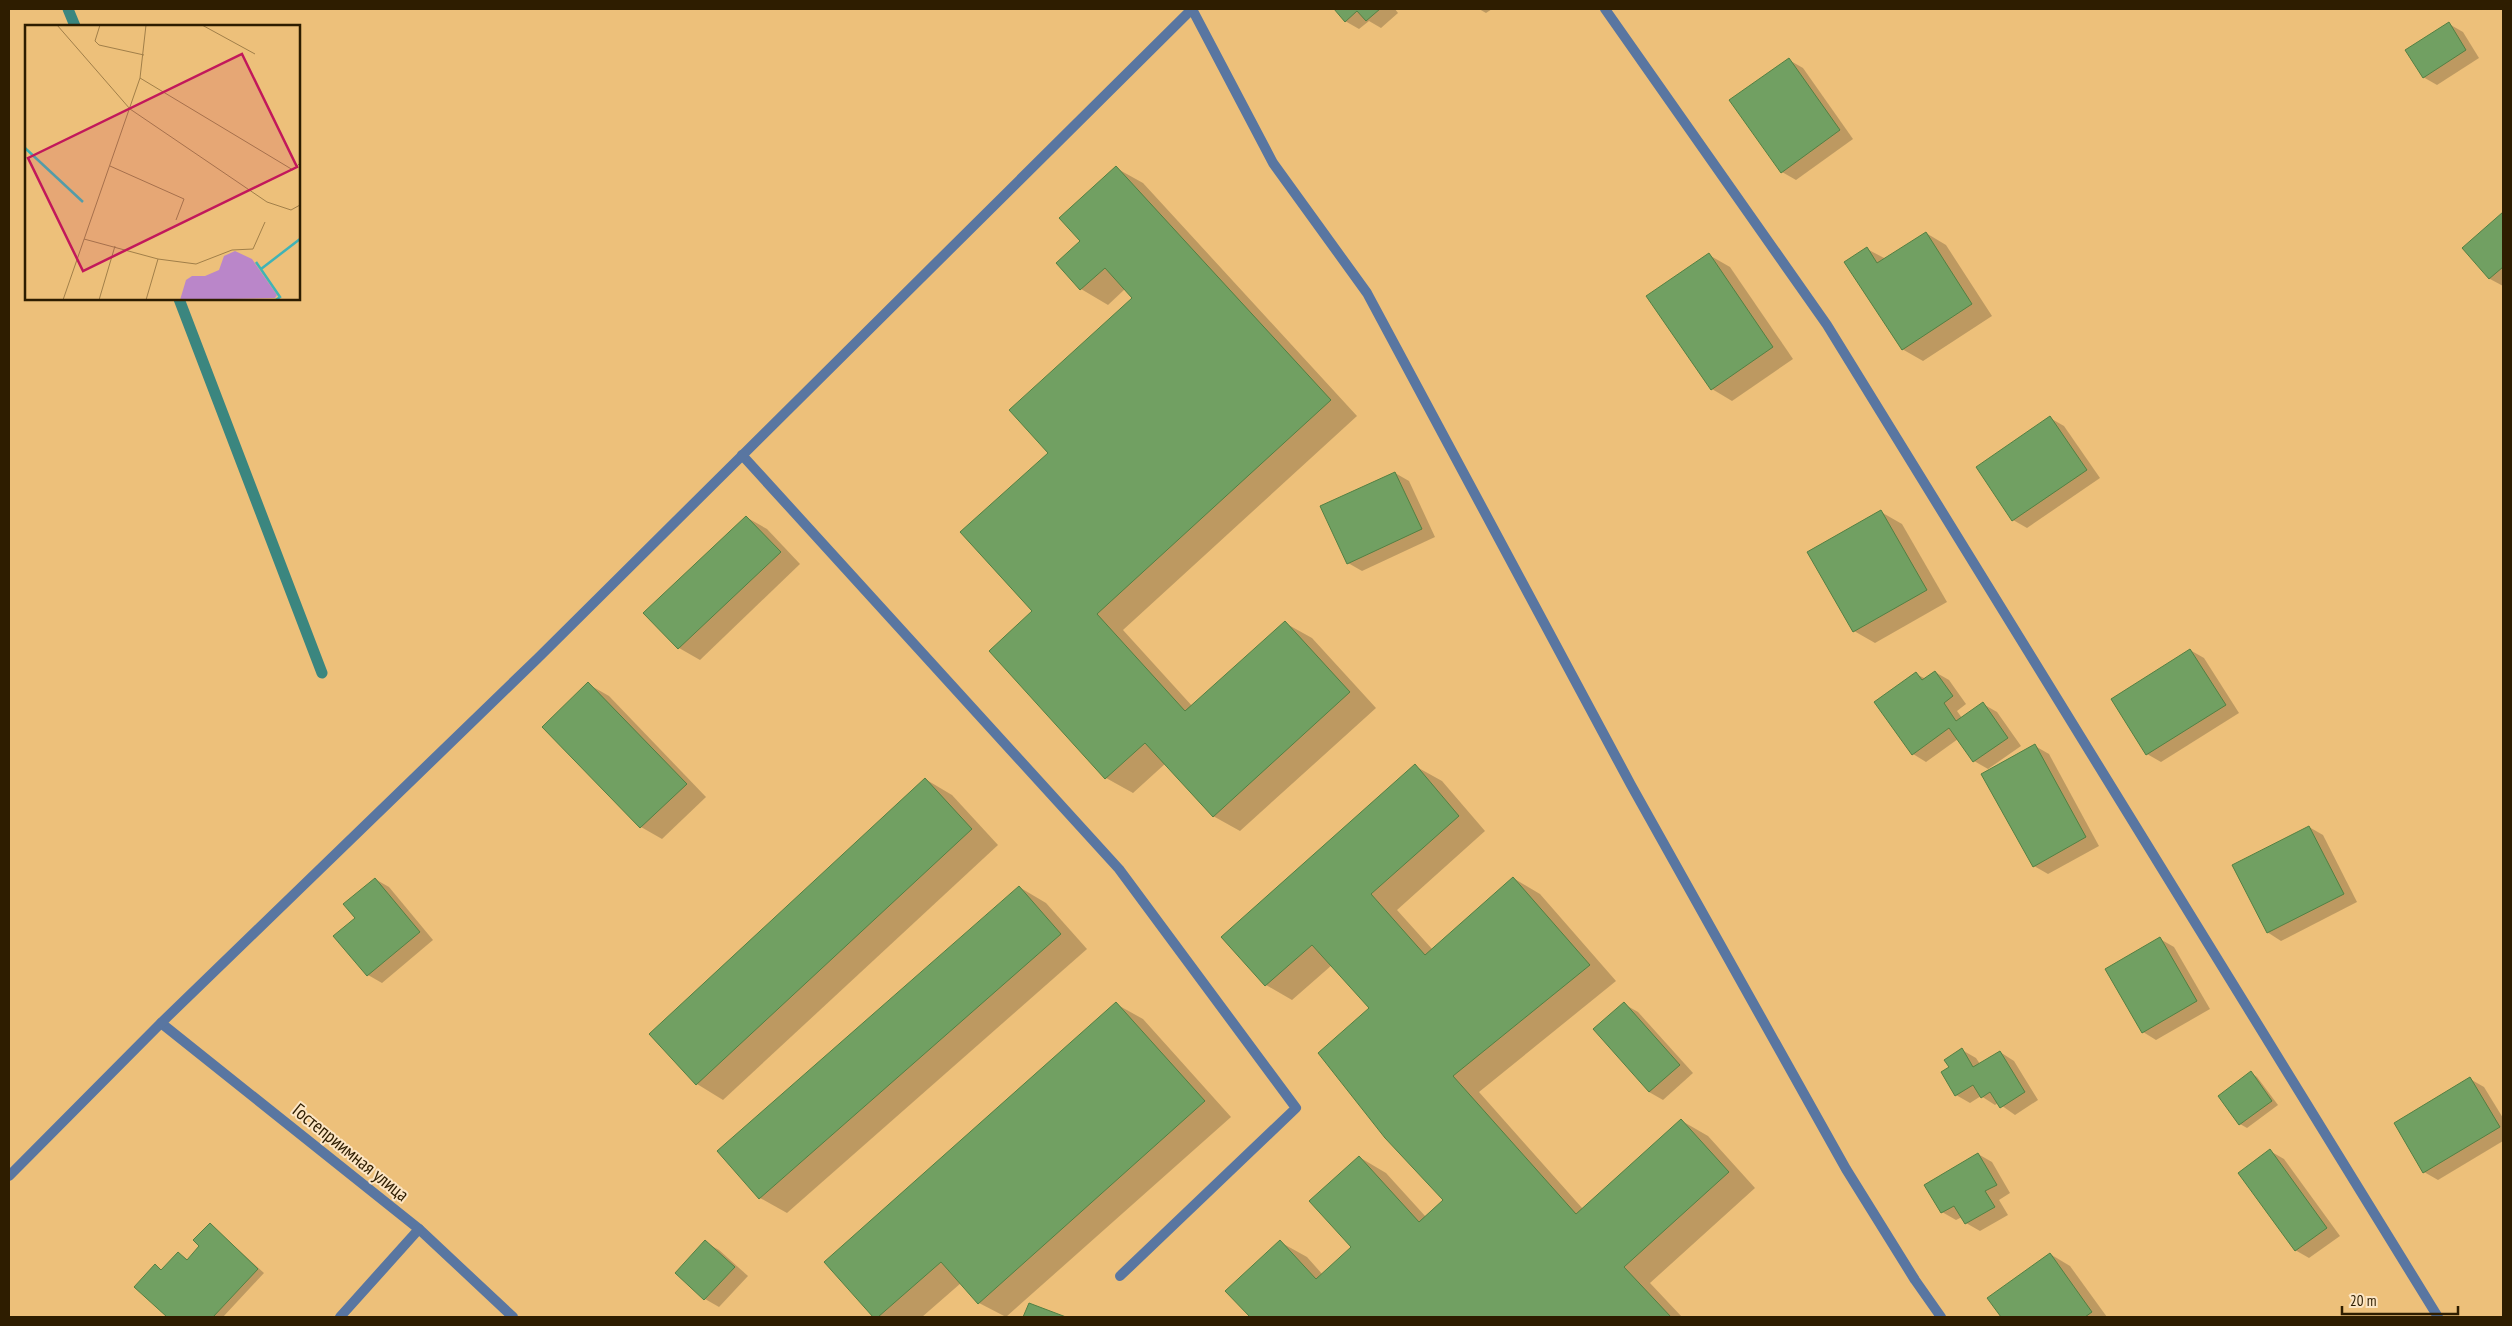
<svg xmlns="http://www.w3.org/2000/svg" width="2512" height="1326" viewBox="0 0 2512 1326" font-family="'PT Sans Narrow',sans-serif">
	<style>
		.shadow { fill: #0003 }
		.lines { fill: none; stroke-linecap: round; stroke-linejoin: round }
		.stream { stroke: #3b867f; stroke-width: 11 }
		.building { fill: #71a062; stroke: #538043 }
		.service { stroke: #5976a1; stroke-width: 10 }
		.minor { stroke: #5976a1; stroke-width: 10 }
		.labels { text-anchor: middle; dominant-baseline: central; stroke-width: 4; stroke-linejoin: round; paint-order: stroke }
		.street-label { font-size: 19px; fill: #2e1d00; stroke: #fce5c3 }
		.inset-river { fill: none; stroke: #41b3b6; stroke-width: 2.5 }
		.inset-road { fill: none; stroke: #a17f49; stroke-width: 1 }
		.view { fill: #c2185b; fill-opacity: 0.15; stroke: #c2185b; stroke-width: 2.5 }
		.inset-edge { fill: none; stroke: #2e1d00; stroke-width: 2.5 }
	</style>
	<rect width="100%" height="100%" fill="#edc07a"/>
	<!-- shadow -->
	<g class="shadow">
		<path d="M1335,9H1395L1398,13L1381,28L1369,21L1359,29L1345,21Z"/>
		<path d="M1479,9H1492L1486,13Z"/>
		<path d="M2449,24L2463,32L2479,58L2437,85L2423,77Z"/>
		<path d="M1789,60L1803,68L1853,139L1796,180L1782,172Z"/>
		<path d="M1116,168L1143,183L1357,416L1123,630L1193,707L1285,623L1312,638L1376,708L1240,831L1213,816L1166,763L1133,793L1106,778L1034,612L1050,453L1134,298L1125,289L1108,305L1081,289L1058,263L1082,241Z"/>
		<path d="M2503,214V286L2490,279L2464,248Z"/>
		<path d="M1926,233L1946,245L1992,316L1923,361L1902,349L1867,249L1886,259Z"/>
		<path d="M1709,255L1730,267L1793,359L1732,401L1712,389Z"/>
		<path d="M2050,418L2064,426L2100,478L2027,528L2013,520L1977,468Z"/>
		<path d="M1395,473L1409,481L1435,537L1362,571L1348,563Z"/>
		<path d="M1881,512L1902,524L1947,602L1875,643L1854,631Z"/>
		<path d="M746,517L767,529L800,564L700,660L679,648L645,613Z"/>
		<path d="M2190,650L2204,658L2239,713L2161,762L2147,754Z"/>
		<path d="M1935,672L1949,680L1966,704L1957,711L1962,718L1983,704L1997,712L2021,746L1988,769L1974,761L1958,739L1926,762L1913,754L1916,674L1926,679Z"/>
		<path d="M588,684L609,696L706,797L662,839L641,827L544,727Z"/>
		<path d="M2035,746L2049,754L2099,846L2048,874L2034,866Z"/>
		<path d="M1415,766L1442,781L1485,831L1397,910L1433,950L1513,878L1540,894L1616,981L1479,1092L1583,1209L1682,1121L1708,1136L1755,1188L1650,1283L1682,1317H1252L1227,1291L1280,1242L1307,1257L1323,1275L1352,1248L1359,1157L1386,1173L1426,1217L1444,1200L1370,1008L1332,965L1292,1000L1266,985Z"/>
		<path d="M925,779L952,795L998,845L723,1100L697,1084L651,1035Z"/>
		<path d="M2309,827L2323,835L2357,902L2281,941L2267,932Z"/>
		<path d="M375,879L389,887L433,940L382,983L368,975L356,918Z"/>
		<path d="M1019,887L1046,903L1087,949L787,1213L760,1198L719,1151Z"/>
		<path d="M2160,939L2174,947L2210,1009L2156,1040L2143,1032Z"/>
		<path d="M1116,1004L1143,1019L1231,1117L1006,1317L979,1303L961,1283L922,1317H875L826,1262Z"/>
		<path d="M1624,1004L1638,1012L1693,1073L1663,1100L1649,1092Z"/>
		<path d="M1962,1050L1976,1058L1980,1064L2000,1052L2014,1061L2038,1100L2015,1115L1998,1103L1995,1105L1981,1096L1970,1103L1956,1095L1950,1068Z"/>
		<path d="M2251,1073L2257,1077L2278,1105L2247,1128L2240,1124Z"/>
		<path d="M2470,1079L2484,1087L2503,1118V1141L2438,1180L2424,1172Z"/>
		<path d="M2270,1151L2284,1159L2340,1236L2309,1258L2295,1250Z"/>
		<path d="M1978,1154L1992,1162L2010,1193L1999,1200L2008,1215L1980,1231L1966,1223L1962,1217L1956,1220L1942,1212Z"/>
		<path d="M210,1224L264,1273L223,1317H168L135,1287L155,1266L162,1270L178,1253L188,1260L201,1246Z"/>
		<path d="M705,1242L719,1250L748,1276L719,1307L705,1299Z"/>
		<path d="M2050,1254L2070,1266L2107,1317H2003L1989,1298Z"/>
	</g>
	<g class="lines">
		<!-- stream -->
		<g class="stream">
			<path d="M68,9L75,26"/>
			<path d="M179,299L322,673"/>
		</g>
	</g>
	<!-- building -->
	<g class="building">
		<path d="M1334,9H1380L1366,21L1357,11L1345,22Z"/>
		<path d="M2449,22L2466,50L2423,78L2405,50Z"/>
		<path d="M1789,58L1840,130L1781,173L1729,100Z"/>
		<path d="M1116,166L1331,400L1097,614L1185,711L1285,621L1350,692L1213,817L1145,743L1105,779L989,651L1032,611L960,532L1048,453L1009,410L1132,298L1105,268L1080,290L1056,263L1080,241L1059,218Z"/>
		<path d="M2503,212V267L2489,279L2462,248Z"/>
		<path d="M1926,232L1972,304L1902,350L1844,262L1867,247L1877,263Z"/>
		<path d="M1709,253L1773,347L1711,390L1646,296Z"/>
		<path d="M2050,416L2087,470L2012,521L1976,467Z"/>
		<path d="M1395,472L1422,529L1347,564L1320,506Z"/>
		<path d="M1881,510L1927,590L1853,632L1807,552Z"/>
		<path d="M746,516L781,552L678,649L643,613Z"/>
		<path d="M2190,649L2226,705L2146,755L2111,699Z"/>
		<path d="M1935,671L1953,696L1944,703L1956,721L1983,702L2008,738L1973,762L1949,728L1912,755L1874,702L1916,672L1922,680Z"/>
		<path d="M588,682L687,784L640,828L542,727Z"/>
		<path d="M2035,744L2086,837L2033,867L1981,774Z"/>
		<path d="M1415,764L1459,816L1371,894L1425,955L1513,877L1590,965L1453,1076L1576,1214L1681,1119L1729,1172L1624,1267L1671,1317H1250L1225,1291L1280,1240L1316,1279L1351,1247L1309,1201L1359,1156L1419,1222L1443,1200L1385,1138L1318,1053L1369,1008L1312,945L1265,986L1221,937Z"/>
		<path d="M925,778L972,829L696,1085L649,1034Z"/>
		<path d="M2309,826L2344,894L2267,933L2232,865Z"/>
		<path d="M375,878L420,932L367,976L333,936L355,918L343,904Z"/>
		<path d="M1019,886L1061,934L759,1199L717,1151Z"/>
		<path d="M2160,937L2197,1001L2142,1033L2105,969Z"/>
		<path d="M1116,1002L1205,1101L978,1304L941,1262L878,1317H873L824,1262Z"/>
		<path d="M1624,1002L1680,1065L1649,1092L1593,1029Z"/>
		<path d="M1962,1048L1973,1067L2000,1051L2025,1092L2000,1108L1990,1092L1981,1098L1973,1085L1955,1096L1941,1072L1949,1067L1944,1060Z"/>
		<path d="M2251,1071L2272,1101L2239,1125L2218,1096Z"/>
		<path d="M2470,1077L2500,1127L2423,1173L2394,1123Z"/>
		<path d="M2270,1149L2327,1228L2295,1251L2238,1173Z"/>
		<path d="M1978,1153L1997,1185L1985,1191L1995,1207L1965,1224L1954,1206L1941,1213L1924,1185Z"/>
		<path d="M210,1223L258,1269L213,1317H167L134,1287L155,1264L161,1270L178,1252L187,1260L199,1246L193,1240Z"/>
		<path d="M705,1240L735,1267L704,1300L675,1273Z"/>
		<path d="M2050,1253L2092,1312L2085,1317H2001L1987,1298Z"/>
		<path d="M1029,1303L1066,1317H1023Z"/>
	</g>
	<g class="lines">
		<!-- service -->
		<path class="service" d="M742,455L1119,869L1296,1108L1120,1276"/>
		<!-- minor -->
		<g class="minor">
			<path d="M1192,9L1273,163L1367,293L1631,785L1846,1169L1915,1280L1941,1317"/>
			<path d="M1605,9L1827,325L2438,1317"/>
			<path d="M161,1023L419,1229L513,1317"/>
			<path d="M9,1176L161,1023L537,659L1192,9"/>
			<path d="M340,1317L419,1229"/>
		</g>
	</g>
	<g class="labels">
		<!-- street labels -->
		<g class="street-label">
			<text transform="translate(351 1152) rotate(39)">Гостеприимная улица</text>
		</g>
	</g>
	<!-- overview -->
	<g transform="translate(25 25)">
		<rect width="275" height="275" fill="#edc07a"/>
		<path d="M210,226L227,234L252,270L250,273L155,275L161,255L167,251H180L194,245L199,231Z" fill="#ba86c9"/>
		<path class="inset-river" d="M0,123L58,177M231,237L255,272L251,275M236,244L275,214"/>
		<path class="inset-road" d="M32,0L105,84L242,177L266,185L275,180M75,0L70,16L74,20L119,30M177,0L230,29M115,53L268,145L275,138M85,141L159,174L151,195M59,214L133,234L171,239L207,225L228,224L240,197M38,275L115,53L121,0M74,275L90,221M121,275L133,234"/>
		<path class="view" d="M217,29L272,142L58,246L3,133Z"/>
		<rect width="275" height="275" class="inset-edge"/>
	</g>
	<!-- border -->
	<rect width="2512" height="1326" fill="none" stroke="#2e1d00" stroke-width="20"/>
	<!-- scale -->
	<path d="M2342 1306v8h116v-8" fill="none" stroke="#2e1d00" stroke-width="2.5"/>
	<text x="2350" y="1306" font-size="15" fill="#2e1d00" stroke="#fce5c3" stroke-width="4" paint-order="stroke">20 m</text>
</svg>
